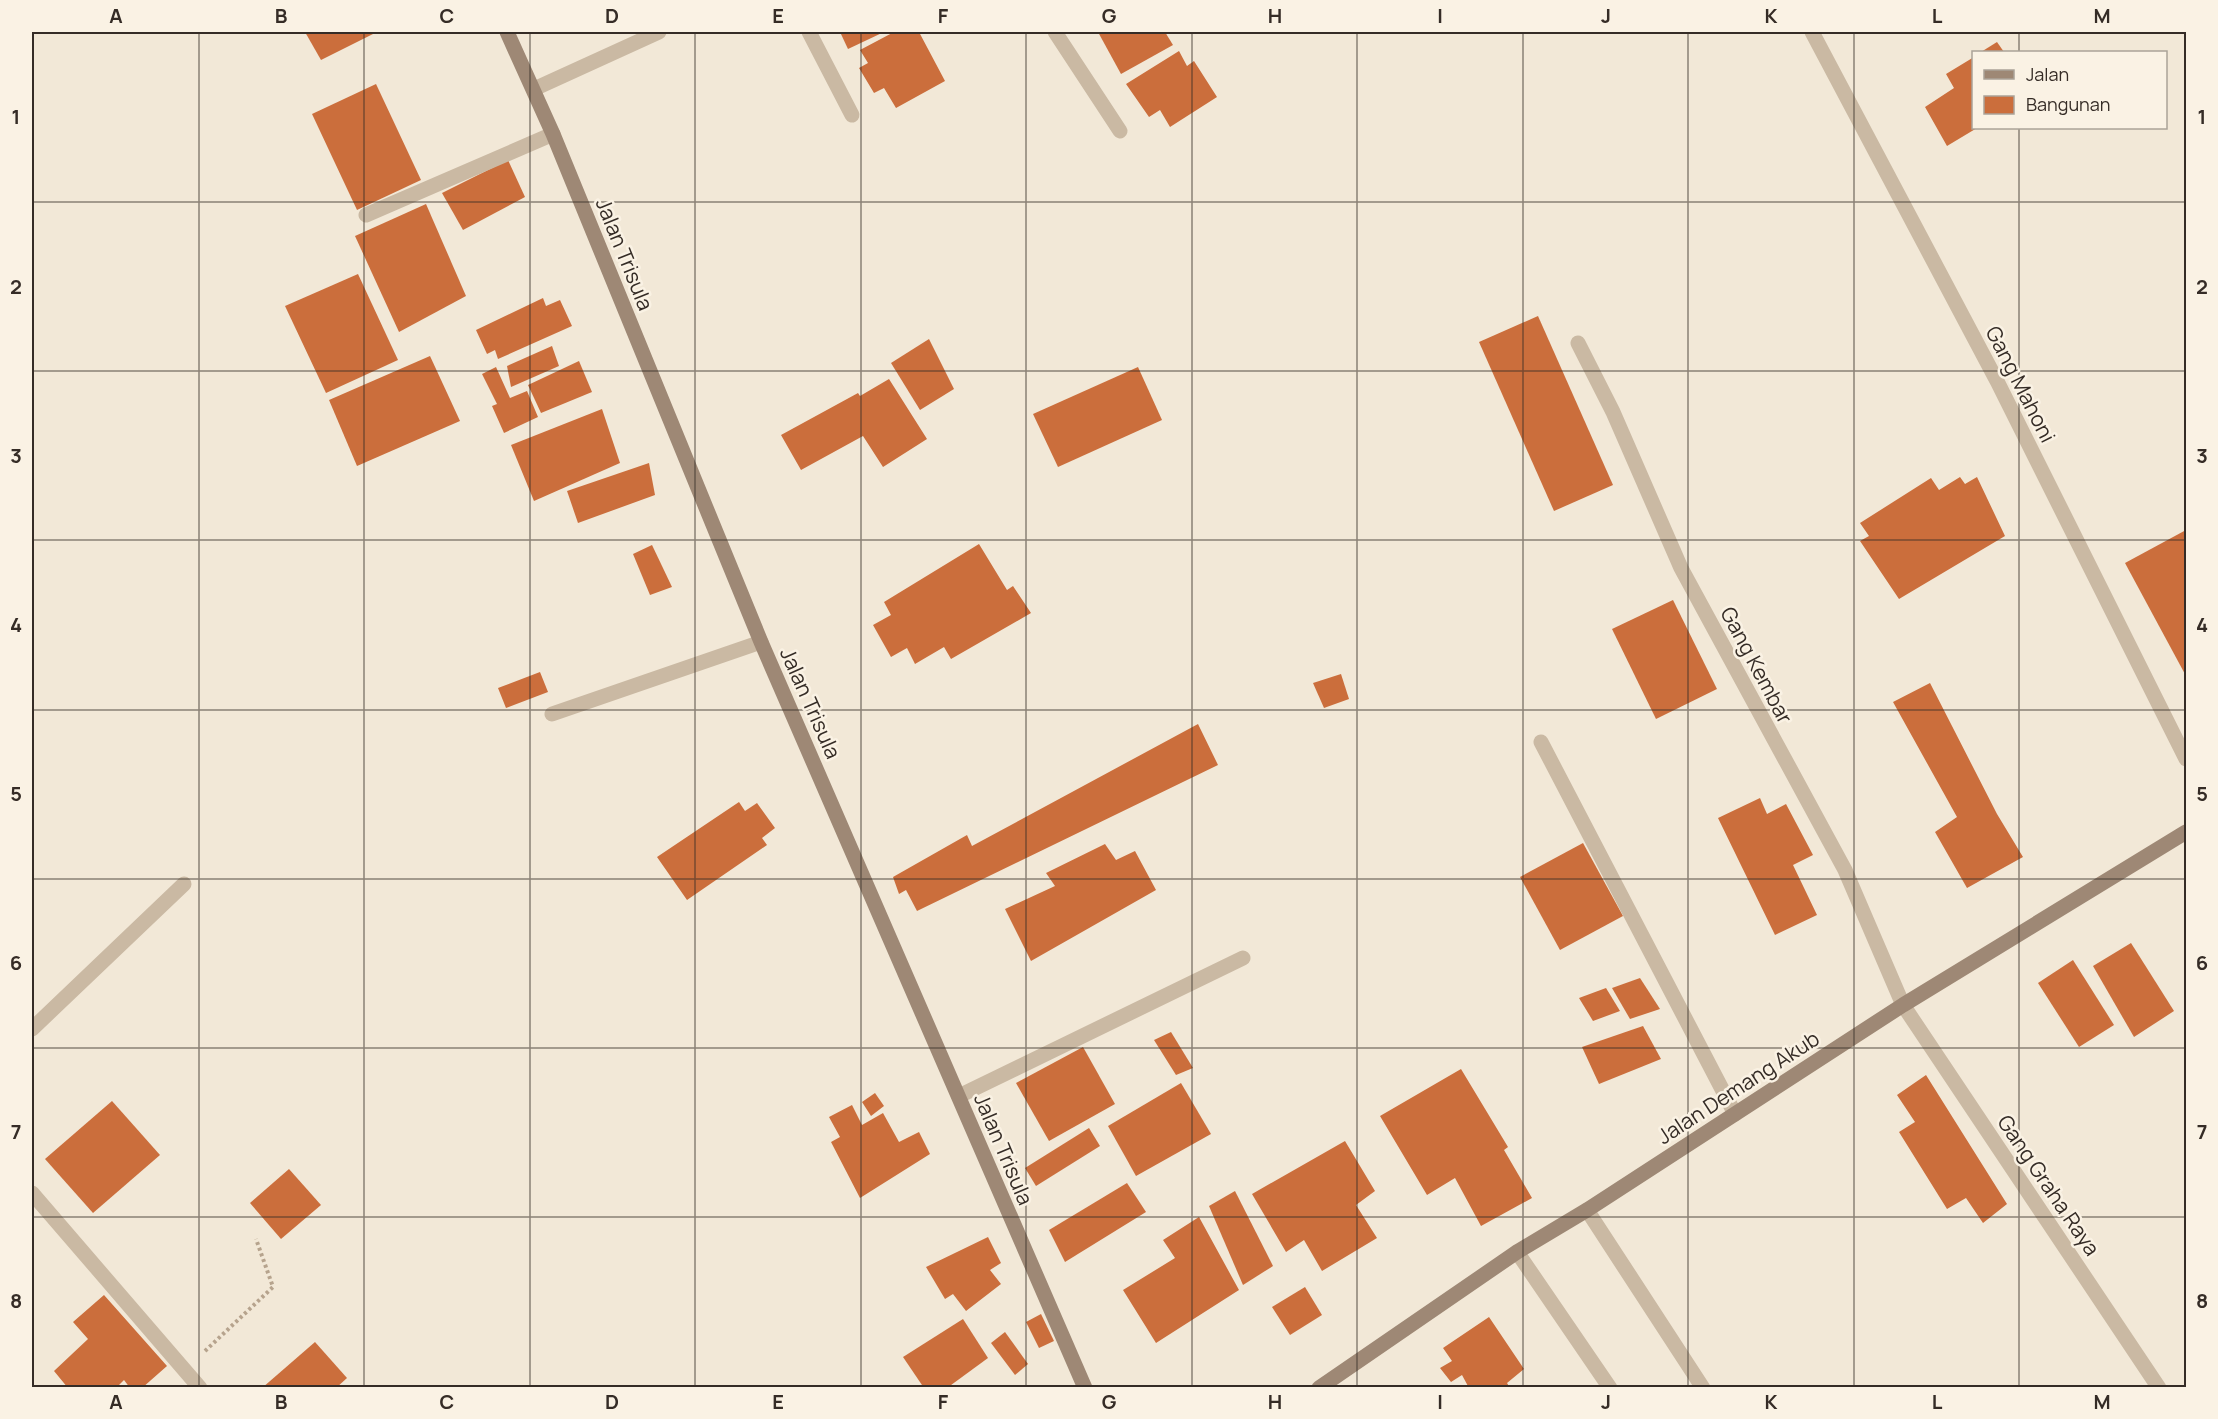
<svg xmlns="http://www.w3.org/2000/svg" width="2218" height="1419" viewBox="0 0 2218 1419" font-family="Manrope,sans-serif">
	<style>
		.building { fill: #cb6e3c }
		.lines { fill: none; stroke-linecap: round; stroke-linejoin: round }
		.path { stroke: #b6a38d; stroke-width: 4; stroke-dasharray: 3 3; stroke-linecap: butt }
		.lane { stroke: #cab9a3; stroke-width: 15 }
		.street { stroke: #cab9a3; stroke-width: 15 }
		.secondary { stroke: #9e8875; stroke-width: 15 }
		.grid { fill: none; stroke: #352c26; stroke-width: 1.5; stroke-opacity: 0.55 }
		.labels { text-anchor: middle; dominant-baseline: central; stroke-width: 5; stroke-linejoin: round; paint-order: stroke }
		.street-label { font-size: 21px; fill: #352c26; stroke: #faf2e4 }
		.neatline { fill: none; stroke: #352c26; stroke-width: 2 }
		.grid-label { font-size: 20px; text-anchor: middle; font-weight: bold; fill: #352c26 }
	</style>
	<rect width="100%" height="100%" fill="#f2e8d7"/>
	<!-- building -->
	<g class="building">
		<path d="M305,32H377L321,60Z"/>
		<path d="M840,32H884L848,49Z"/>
		<path d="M894,32H919L945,81L896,108L884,88L874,93L859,68L868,63L860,50Z"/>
		<path d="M1098,32H1165L1173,45L1121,74Z"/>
		<path d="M1997,42L2004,52H1981Z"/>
		<path d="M1179,51L1187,66L1194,61L1217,97L1170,127L1160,110L1149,117L1126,84Z"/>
		<path d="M1974,57V128H1977L1947,146L1925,107L1954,88L1946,74Z"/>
		<path d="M376,84L421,180L357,210L312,114Z"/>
		<path d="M508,160L525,197L463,230L442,193Z"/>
		<path d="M426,204L466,296L399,332L355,236Z"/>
		<path d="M358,274L398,360L326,393L285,306Z"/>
		<path d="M543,298L546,306L560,300L572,326L498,359L495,350L487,354L476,330Z"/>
		<path d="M1538,316L1613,485L1554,511L1479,342Z"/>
		<path d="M929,339L954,389L920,410L891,363Z"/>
		<path d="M552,346L559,366L511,387L507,366Z"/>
		<path d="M430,356L460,421L357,466L329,400Z"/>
		<path d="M579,361L592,392L541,413L528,385Z"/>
		<path d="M496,367L510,398L527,391L538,417L504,433L492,406L497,404L482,374Z"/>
		<path d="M1138,367L1162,420L1058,467L1033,414Z"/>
		<path d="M889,379L927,439L883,467L863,436L801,470L781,435L858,393L860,396Z"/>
		<path d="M602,409L620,463L534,501L511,445Z"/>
		<path d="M649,463L655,495L578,523L567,491Z"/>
		<path d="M1960,477L1965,484L1977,477L2005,536L1899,599L1860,541L1869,536L1860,523L1931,478L1939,490Z"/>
		<path d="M2186,530V676L2125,563Z"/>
		<path d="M979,544L1007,590L1013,586L1031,613L951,659L944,647L915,664L907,648L891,657L873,625L891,615L884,602Z"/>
		<path d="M652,545L672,587L650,595L633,554Z"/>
		<path d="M1673,600L1717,689L1656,719L1612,629Z"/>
		<path d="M540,672L548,692L506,708L498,688Z"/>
		<path d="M1341,674L1349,699L1324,708L1313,683Z"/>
		<path d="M1930,683L1997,814L2023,857L1967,888L1935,832L1957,817L1893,702Z"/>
		<path d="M1198,724L1218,765L917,911L906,890L899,894L893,877L967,835L972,846Z"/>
		<path d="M1760,798L1767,814L1786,804L1813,855L1793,865L1817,915L1775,935L1718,818Z"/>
		<path d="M739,802L745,811L757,803L775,828L762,838L767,845L687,900L657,857Z"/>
		<path d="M1583,843L1623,916L1560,950L1520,877Z"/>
		<path d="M1105,844L1116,860L1135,851L1156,890L1031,961L1005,909L1055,886L1046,873Z"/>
		<path d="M2131,943L2174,1011L2134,1037L2093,966Z"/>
		<path d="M2073,960L2114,1025L2079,1047L2038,983Z"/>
		<path d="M1640,978L1660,1009L1630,1019L1612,988Z"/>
		<path d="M1606,988L1620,1011L1593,1021L1579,998Z"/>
		<path d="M1643,1026L1661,1059L1599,1084L1582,1047Z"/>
		<path d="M1171,1032L1193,1068L1176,1075L1154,1040Z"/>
		<path d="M1083,1047L1115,1104L1049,1141L1016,1083Z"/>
		<path d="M1461,1069L1508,1147L1504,1150L1532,1198L1481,1226L1455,1178L1427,1195L1380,1116Z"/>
		<path d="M1926,1075L2007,1204L1983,1223L1966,1198L1947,1209L1899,1132L1915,1122L1897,1095Z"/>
		<path d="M1181,1083L1211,1134L1136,1176L1108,1126Z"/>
		<path d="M875,1093L884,1106L871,1116L862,1102Z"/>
		<path d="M112,1101L160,1155L93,1213L45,1159Z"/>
		<path d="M852,1105L862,1125L883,1113L899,1142L919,1132L930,1154L860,1198L831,1142L840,1137L829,1117Z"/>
		<path d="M1089,1128L1100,1146L1036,1186L1025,1168Z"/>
		<path d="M1345,1141L1375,1191L1356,1205L1377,1238L1322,1271L1304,1240L1286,1252L1252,1194Z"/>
		<path d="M289,1169L321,1205L281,1239L250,1203Z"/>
		<path d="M1127,1183L1146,1212L1065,1262L1049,1230Z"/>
		<path d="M1235,1191L1273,1266L1243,1285L1209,1206Z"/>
		<path d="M1199,1217L1239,1290L1156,1343L1123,1290L1175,1258L1163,1240Z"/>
		<path d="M988,1237L1001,1263L990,1270L1001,1284L966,1311L953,1294L945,1299L926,1267Z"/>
		<path d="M1305,1287L1322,1315L1290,1335L1272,1307Z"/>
		<path d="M104,1295L167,1366L142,1388H130L124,1380L116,1388H68L54,1371L88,1339L73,1322Z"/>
		<path d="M1041,1314L1054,1341L1039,1348L1026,1322Z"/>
		<path d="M1489,1317L1524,1369L1507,1383L1510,1388H1469L1462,1375L1451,1382L1440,1368L1452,1361L1443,1348Z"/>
		<path d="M963,1319L988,1358L947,1388H924L903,1357Z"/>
		<path d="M1005,1332L1028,1364L1015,1375L991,1343Z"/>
		<path d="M315,1342L347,1378L336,1388H262Z"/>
	</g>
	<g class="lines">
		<!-- path -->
		<path class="path" d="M205,1351L273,1287L256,1239"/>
		<!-- lane -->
		<path class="lane" d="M366,215L553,134"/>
		<!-- street -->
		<g class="street">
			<path d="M809,32L852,115"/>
			<path d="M1055,32L1120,131"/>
			<path d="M1812,32L1997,381L2186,759"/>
			<path d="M534,89L659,32"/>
			<path d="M1578,343L1613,412L1681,568L1845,870L1903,1005L2159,1388"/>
			<path d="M552,714L761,642"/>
			<path d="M1541,742L1735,1114"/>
			<path d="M32,1029L184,884"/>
			<path d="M959,1096L1243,958"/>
			<path d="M32,1193L200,1388"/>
			<path d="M1587,1210L1703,1388"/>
			<path d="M1517,1252L1610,1388"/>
		</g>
		<!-- secondary -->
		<g class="secondary">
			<path d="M507,32L553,134L761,642L1085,1388"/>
			<path d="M1319,1388L1517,1252L1587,1210L1903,1005L2186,832"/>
		</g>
	</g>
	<!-- grid -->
	<path class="grid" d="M199,32V1388M364,32V1388M530,32V1388M695,32V1388M861,32V1388M1026,32V1388M1192,32V1388M1357,32V1388M1523,32V1388M1688,32V1388M1854,32V1388M2019,32V52M2019,128V1388M32,202H2186M32,371H2186M32,540H2186M32,710H2186M32,879H2186M32,1048H2186M32,1217H2186"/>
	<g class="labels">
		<!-- street labels -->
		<g class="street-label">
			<text transform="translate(625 254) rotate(68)">Jalan Trisula</text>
			<text transform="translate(2021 384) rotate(63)">Gang Mahoni</text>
			<text transform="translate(1757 665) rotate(62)">Gang Kembar</text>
			<text transform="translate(811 703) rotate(66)">Jalan Trisula</text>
			<text transform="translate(1738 1087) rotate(-33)">Jalan Demang Akub</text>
			<text transform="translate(1004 1149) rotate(67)">Jalan Trisula</text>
			<text transform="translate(2049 1185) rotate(56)">Gang Graha Raya</text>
		</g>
	</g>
	<!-- border -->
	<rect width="2218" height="1419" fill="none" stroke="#faf2e4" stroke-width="66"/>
	<!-- legend -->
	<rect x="1972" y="51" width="195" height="78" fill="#faf2e4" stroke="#aba398" stroke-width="1.5"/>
	<rect x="1984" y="70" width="30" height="9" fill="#9e8875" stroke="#aba398" stroke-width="1.5"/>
	<text x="2026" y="81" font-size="18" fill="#352c26">Jalan</text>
	<rect x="1984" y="96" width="30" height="18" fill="#cb6e3c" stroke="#aba398" stroke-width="1.5"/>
	<text x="2026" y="111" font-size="18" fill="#352c26">Bangunan</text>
	<rect x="33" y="33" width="2152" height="1353" class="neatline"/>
	<g class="grid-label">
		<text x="116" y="23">A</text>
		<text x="281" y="23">B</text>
		<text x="447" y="23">C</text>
		<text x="612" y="23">D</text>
		<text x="778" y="23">E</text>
		<text x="943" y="23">F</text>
		<text x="1109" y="23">G</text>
		<text x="1275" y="23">H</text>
		<text x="1440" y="23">I</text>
		<text x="1606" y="23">J</text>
		<text x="1771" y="23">K</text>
		<text x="1937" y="23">L</text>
		<text x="2102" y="23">M</text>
		<text x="16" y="124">1</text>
		<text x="2202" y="124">1</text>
		<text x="16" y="294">2</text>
		<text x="2202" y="294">2</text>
		<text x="16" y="463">3</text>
		<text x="2202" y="463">3</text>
		<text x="16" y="632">4</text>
		<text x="2202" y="632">4</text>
		<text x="16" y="801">5</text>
		<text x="2202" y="801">5</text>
		<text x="16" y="970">6</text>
		<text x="2202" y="970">6</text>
		<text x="16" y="1139">7</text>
		<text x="2202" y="1139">7</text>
		<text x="16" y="1308">8</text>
		<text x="2202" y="1308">8</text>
		<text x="116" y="1409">A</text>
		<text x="281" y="1409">B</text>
		<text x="447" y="1409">C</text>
		<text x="612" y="1409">D</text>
		<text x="778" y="1409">E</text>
		<text x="943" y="1409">F</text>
		<text x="1109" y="1409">G</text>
		<text x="1275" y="1409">H</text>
		<text x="1440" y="1409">I</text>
		<text x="1606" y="1409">J</text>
		<text x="1771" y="1409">K</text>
		<text x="1937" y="1409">L</text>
		<text x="2102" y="1409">M</text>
	</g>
</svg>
